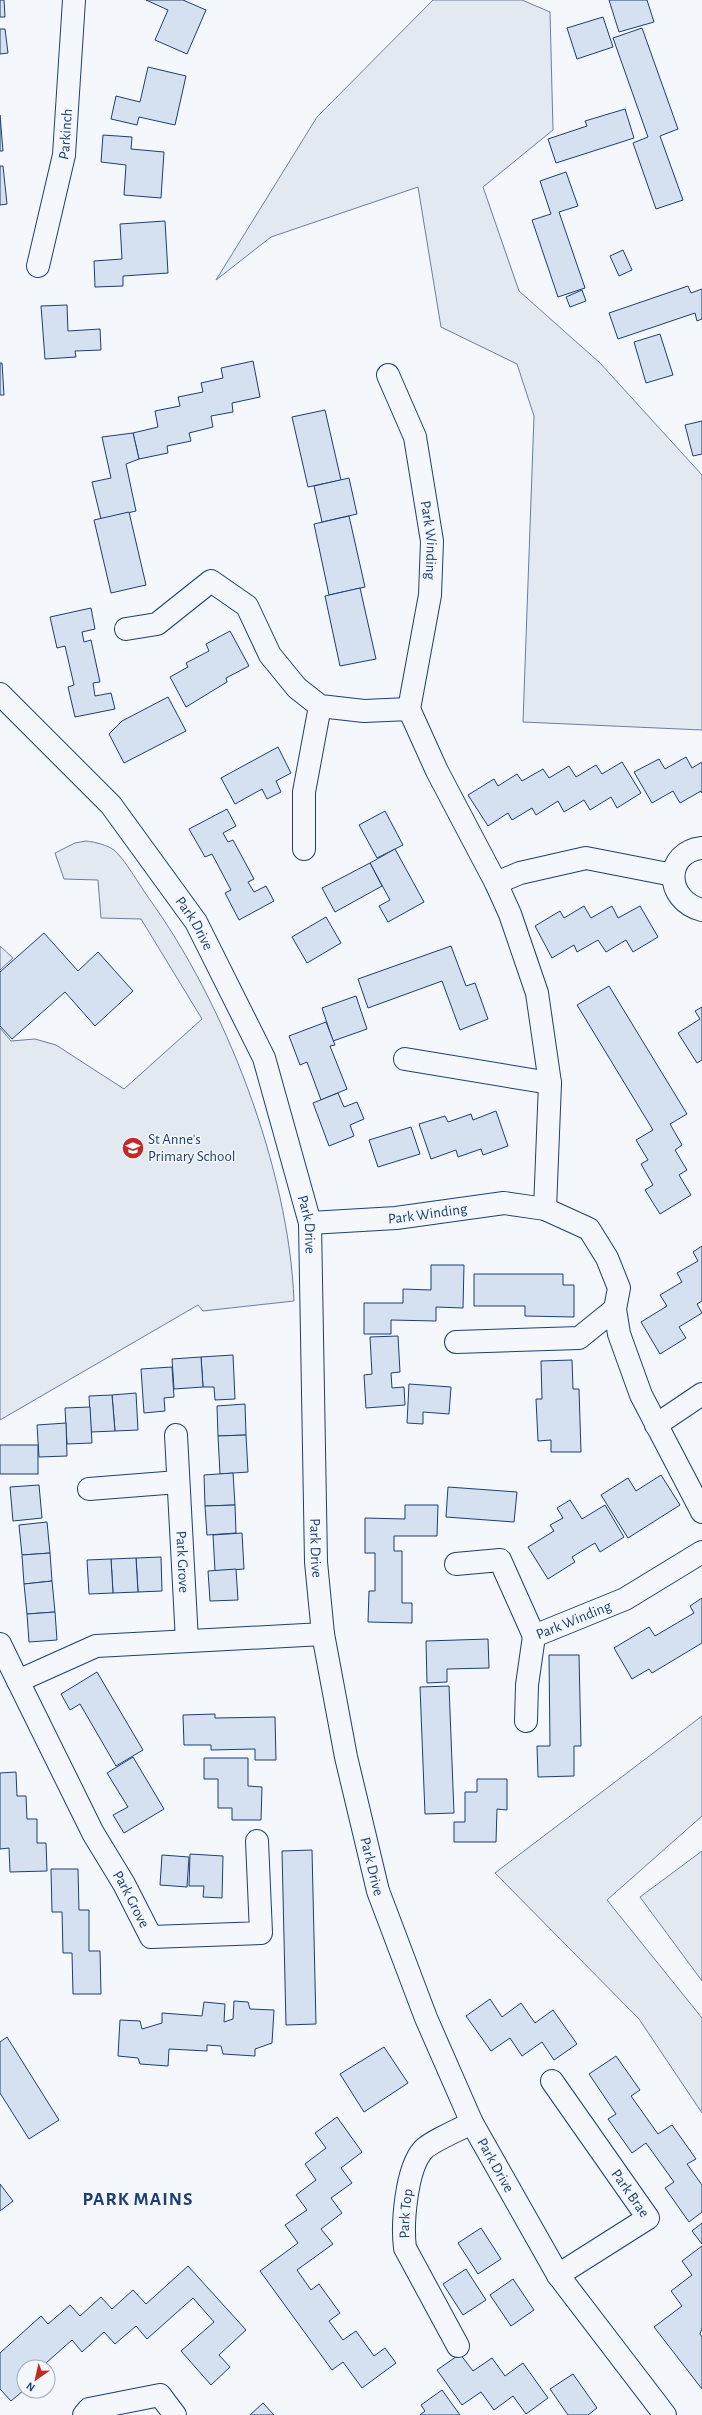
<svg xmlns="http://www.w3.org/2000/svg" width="702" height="2415" viewBox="0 0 702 2415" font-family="'Alegreya Sans',sans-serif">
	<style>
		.green { fill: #e3e9f0; stroke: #687fa3 }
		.building { fill: #d5e0f0; stroke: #1d3f73 }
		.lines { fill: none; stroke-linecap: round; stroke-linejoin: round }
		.minor-casing { stroke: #1d3f73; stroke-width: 24 }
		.tertiary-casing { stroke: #1d3f73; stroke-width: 24 }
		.minor { stroke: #f4f7fb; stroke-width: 22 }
		.tertiary { stroke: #f4f7fb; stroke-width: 22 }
		.labels { text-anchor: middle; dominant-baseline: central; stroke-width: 3; stroke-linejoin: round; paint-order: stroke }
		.street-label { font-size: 15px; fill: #1d3f73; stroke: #f4f7fb }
		.poi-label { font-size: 15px; fill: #1d3f73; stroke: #f4f7fb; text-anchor: start }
		.district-label { font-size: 19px; font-weight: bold; letter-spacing: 1px; fill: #1d3f73; stroke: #f4f7fb }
	</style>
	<rect width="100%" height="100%" fill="#f4f7fb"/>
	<!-- green -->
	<g class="green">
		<path d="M433,0H522L550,12L553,130L483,187L519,291L600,363L702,475V730L523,722L534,416L517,364L441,327L418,187L271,237L216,280L317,117Z"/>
		<path d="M86,841C95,842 107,845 114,850C124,858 140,886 148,897C225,1003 289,1169 294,1301L203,1311L198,1305L0,1420V1028L11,1041L35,1039L56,1045L124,1089L202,1019L141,919L101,918L98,880L64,879L55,853L75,843Z"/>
		<path d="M0,946L13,958L0,970Z"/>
		<path d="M702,1716V1816L607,1900L702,2018V2113L639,2019L495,1873Z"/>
		<path d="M702,1851V1981L640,1897Z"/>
	</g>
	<!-- building -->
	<g class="building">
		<path d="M0,0H4L5,17H0Z"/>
		<path d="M146,0H183L206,10L187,54L155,40L168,10Z"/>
		<path d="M609,0H647L654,22L619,32Z"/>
		<path d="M603,17L613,47L577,59L567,28Z"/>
		<path d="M642,28L678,129L660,136L683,200L656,209L633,143L648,137L613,38Z"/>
		<path d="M0,29H5L8,53L0,54Z"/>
		<path d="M148,67L186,76L175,125L139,117L137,125L111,119L116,96L140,102Z"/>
		<path d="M625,109L634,138L556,163L548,139L587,126L585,121Z"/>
		<path d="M0,115L3,151H0Z"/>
		<path d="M103,135L132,137L131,149L164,152L161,198L124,195L126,165L101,162Z"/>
		<path d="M0,166H3L7,204L0,205Z"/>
		<path d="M566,172L578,206L559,212L585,288L558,297L532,220L551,214L540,181Z"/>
		<path d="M165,221L168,273L123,276V286L95,287L94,261L122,259L120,224Z"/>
		<path d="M623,250L632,270L619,276L610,256Z"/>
		<path d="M688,286L691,293L702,289V319L697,321L695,313L618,339L609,313Z"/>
		<path d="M582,290L586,301L570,307L566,297Z"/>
		<path d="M67,305L68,331L100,329L101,350L75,351L76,357L45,359L41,306Z"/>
		<path d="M660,334L673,375L646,383L634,342Z"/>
		<path d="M253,361L260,397L232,403L233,412L211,416L213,427L189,433L191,441L167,446L168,453L139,459L133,433L158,427L155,411L180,406L178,397L203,392L201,383L223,378L221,368Z"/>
		<path d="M0,363H2L4,395H0Z"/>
		<path d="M325,410L341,480L308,487L292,417Z"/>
		<path d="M702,421V454L693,456L685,425Z"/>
		<path d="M133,433L139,459L126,464L136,511L101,519L92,482L111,478L102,437Z"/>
		<path d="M349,478L357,514L322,522L314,486Z"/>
		<path d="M129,512L146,585L111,593L94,520Z"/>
		<path d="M349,516L365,587L329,595L314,524Z"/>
		<path d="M360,588L376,659L340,666L325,596Z"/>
		<path d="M91,608L95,629L82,632L84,642L91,640L100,682L93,683L95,696L111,693L115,709L75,717L68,687L74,685L65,646L57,648L50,617Z"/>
		<path d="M230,631L249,666L226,678L227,682L186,707L170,677L188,667L186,663L209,651L206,644Z"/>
		<path d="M168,697L186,731L124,763L109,734L122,721Z"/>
		<path d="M278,747L291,773L276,781L281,792L267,799L262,789L235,804L221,778Z"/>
		<path d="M686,757L692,768L702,762V793L701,791L680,803L673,791L652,803L634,772L659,759L665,769Z"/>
		<path d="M622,762L641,793L617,808L611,797L590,810L584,800L564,812L558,801L536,815L532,808L512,820L508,813L488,826L468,795L494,779L498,786L517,774L522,781L543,769L549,778L569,766L576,777L596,765L602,774Z"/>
		<path d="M227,809L236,826L223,833L228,842L233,840L254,879L248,882L254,892L266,886L274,901L239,920L225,893L231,890L212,854L205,857L189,829Z"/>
		<path d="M385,811L403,845L377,858L359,825Z"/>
		<path d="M395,849L424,902L388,922L379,906L390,900L370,863Z"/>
		<path d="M370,863L382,886L335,912L322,888Z"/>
		<path d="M584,906L591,918L612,906L618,918L640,906L658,937L633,952L626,940L606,952L598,940L577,952L574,945L552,958L535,926L560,911L564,918Z"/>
		<path d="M326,917L341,943L307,963L292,937Z"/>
		<path d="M44,933L78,971L98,952L133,991L95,1026L65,992L12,1039L0,1026V972Z"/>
		<path d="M451,946L466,986L475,983L488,1019L460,1030L442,981L368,1008L358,979Z"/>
		<path d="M609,986L687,1114L670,1124L682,1145L675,1150L687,1170L679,1175L691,1195L660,1214L645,1190L653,1185L641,1164L648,1160L636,1140L653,1130L577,1005Z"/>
		<path d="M356,996L367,1029L333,1041L322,1008Z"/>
		<path d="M702,1007V1060L697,1063L678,1033L700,1019L695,1011Z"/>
		<path d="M326,1022L335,1045L330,1046L347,1089L321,1100L307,1062L300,1065L289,1036Z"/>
		<path d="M338,1093L344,1107L357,1102L364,1119L350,1125L354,1136L329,1146L313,1103Z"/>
		<path d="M496,1111L508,1146L483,1155L481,1149L458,1157L456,1150L431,1159L419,1124L445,1116L448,1122L471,1114L473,1120Z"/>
		<path d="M411,1127L420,1154L378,1167L369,1140Z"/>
		<path d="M702,1246V1301L697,1304L702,1313L679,1327L686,1338L660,1354L641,1322L667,1306L660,1295L682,1282L677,1273L698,1261L693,1252Z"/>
		<path d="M431,1265H464L463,1308L436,1307V1321L391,1320V1334H364V1303H403V1289L431,1290Z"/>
		<path d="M474,1274H563V1285H574V1317L525,1316V1306H474Z"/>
		<path d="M398,1336L400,1372L391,1373L392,1388L404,1387L405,1405L366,1408L364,1375L372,1374L370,1337Z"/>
		<path d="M233,1355L235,1399L215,1400L214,1387H203L201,1357Z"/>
		<path d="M201,1357L203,1387L174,1389L172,1359Z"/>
		<path d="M572,1360L573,1389H579L581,1452H551V1440L538,1441L536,1399H542L541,1361Z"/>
		<path d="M172,1367L174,1397L164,1398L165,1411L144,1413L141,1369Z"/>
		<path d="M409,1384L451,1387L449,1414L423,1412V1424L407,1423Z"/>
		<path d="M136,1393L138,1430L115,1431L112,1395Z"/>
		<path d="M112,1395L115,1431L91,1432L89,1396Z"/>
		<path d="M245,1404L246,1435L218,1436L217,1406Z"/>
		<path d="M90,1407L92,1443L67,1444L65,1408Z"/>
		<path d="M66,1423L67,1456L39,1457L37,1425Z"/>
		<path d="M246,1435L248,1472L220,1474L218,1436Z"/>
		<rect x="0" y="1445" width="38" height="29"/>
		<path d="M233,1473L235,1505L205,1506L204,1475Z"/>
		<path d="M661,1475L680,1505L628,1538L601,1495L628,1478L636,1491Z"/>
		<path d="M39,1485L42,1518L13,1521L10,1487Z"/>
		<path d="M448,1487L517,1492L514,1522L446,1517Z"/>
		<path d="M570,1500L582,1519L605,1505L624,1537L600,1552L595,1543L572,1557L575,1562L548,1579L528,1547L554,1531L550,1525L563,1518L557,1508Z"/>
		<path d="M235,1505L236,1533L207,1535L205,1506Z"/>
		<path d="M405,1505H438L437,1536H394V1551H402V1603H412V1623L368,1622L369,1591H375V1553H365V1518L405,1519Z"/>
		<path d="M47,1522L50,1553L22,1555L19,1525Z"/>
		<path d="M242,1533L244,1569L215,1571L213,1535Z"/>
		<path d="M50,1553L52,1581L24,1584L22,1555Z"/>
		<path d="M161,1557L162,1591L138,1592L136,1558Z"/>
		<path d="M136,1558L138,1592L113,1593L111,1559Z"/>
		<path d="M111,1559L113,1593L89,1594L87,1560Z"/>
		<path d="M236,1569L238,1600L210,1601L208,1571Z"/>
		<path d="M52,1581L55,1612L27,1614L24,1584Z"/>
		<path d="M702,1598V1643L652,1673L649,1669L632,1679L614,1648L649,1627L655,1636L694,1613L690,1606Z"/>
		<path d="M55,1612L57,1640L29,1642L27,1614Z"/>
		<path d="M488,1639L489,1668L447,1669V1682L427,1683L426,1641Z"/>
		<path d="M549,1655H579L581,1746H574V1776L538,1777L537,1746H550Z"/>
		<path d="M97,1672L143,1750L116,1766L80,1704L70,1710L61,1694Z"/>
		<path d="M449,1686L454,1813L425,1814L420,1687Z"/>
		<path d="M215,1714V1718L275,1717L276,1760H255V1749L211,1750V1745H184L183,1715Z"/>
		<path d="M133,1757L164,1809L124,1833L113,1815L128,1807L107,1773Z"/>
		<path d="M204,1758H248V1786L262,1787L261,1820H232V1808H218V1779H204Z"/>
		<path d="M16,1772L17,1796H26L27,1819H37V1843H46L47,1871L10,1872L9,1848L0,1849V1773Z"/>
		<path d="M477,1779H507V1810L497,1809L496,1842H454V1822H465V1792H477Z"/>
		<path d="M312,1850L316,2024L286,2025L282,1851Z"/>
		<path d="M190,1854L223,1856L222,1898L203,1897L204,1886H189Z"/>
		<path d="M162,1855L189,1857L187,1887L160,1885Z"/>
		<path d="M51,1869H78L79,1910H89V1951H100L101,1994H73L72,1953H63L62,1912H52Z"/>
		<path d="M490,1999L502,2017L521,2003L535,2023L553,2010L577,2044L554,2060L542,2042L522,2056L510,2038L491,2051L466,2016Z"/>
		<path d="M234,2001L248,2002L250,2009L274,2010L272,2043L255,2049V2056L223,2054L221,2046L207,2045V2051L169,2049L168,2066L140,2064L138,2058L118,2056L120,2020L140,2021L142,2029L162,2023V2013L202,2016L204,2002L225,2004L224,2022L233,2019Z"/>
		<path d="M7,2037L59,2120L29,2139L0,2093V2042Z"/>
		<path d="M384,2047L408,2083L364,2112L340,2074Z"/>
		<path d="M616,2056L640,2090L631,2096L658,2134L672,2125L696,2159L687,2164L702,2185V2212L689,2222L665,2188L674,2182L646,2143L632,2153L608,2119L616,2114L589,2074Z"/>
		<path d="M337,2117L362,2152L341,2168L352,2183L331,2198L342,2213L321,2229L333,2244L297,2270L311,2290L319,2284L340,2313L329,2321L343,2340L356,2331L374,2356L385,2348L396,2363L362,2388L343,2362L332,2370L260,2271L298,2243L285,2225L307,2210L296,2195L316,2180L305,2164L326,2148L315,2133Z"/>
		<path d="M0,2184L13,2201L0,2211Z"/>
		<path d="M702,2223V2244L692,2231Z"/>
		<path d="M481,2228L501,2259L478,2274L458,2243Z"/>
		<path d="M702,2246V2328L700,2334L702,2337V2389L654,2327L682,2306L671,2291L692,2275L682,2261Z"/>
		<path d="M188,2266L246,2330L219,2355L230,2367L211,2385L181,2351L214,2322L193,2298L147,2339L136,2326L115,2344L104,2332L82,2352L72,2340L46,2363L49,2367L48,2368L24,2367V2390L11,2401L0,2389V2353L41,2316L48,2324L70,2305L80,2316L101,2297L112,2309L133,2290L146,2304Z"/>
		<path d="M466,2269L486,2300L463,2315L443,2284Z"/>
		<path d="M513,2279L534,2310L511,2326L490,2295Z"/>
		<path d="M460,2354L473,2371L492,2358L505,2376L523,2363L548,2398L526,2414L513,2396L494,2410L481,2392L462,2405L437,2370Z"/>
		<path d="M573,2374L597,2408L588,2415H568L550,2389Z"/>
		<path d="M442,2390L460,2415H420L425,2411L421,2405Z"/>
		<path d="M263,2403L274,2415H250Z"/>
	</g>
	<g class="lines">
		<!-- minor casing -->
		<g class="minor-casing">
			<g id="minor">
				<path id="s1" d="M38,266L64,155L74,0"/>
				<path id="s2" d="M388,375L415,437L432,541L430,595L409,709"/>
				<path d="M126,629L157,624L211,581L247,606L270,655L297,688L320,706L364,711L409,709L437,771L496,883L510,914L537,993L550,1083L545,1209"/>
				<path d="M702,848C664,852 664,900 702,910"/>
				<path d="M304,849V792L320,706"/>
				<path d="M496,883L520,873L586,858L673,875"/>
				<path d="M405,1059L550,1083"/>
				<path id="s3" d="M310,1223L396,1218L504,1203L545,1209L589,1229L607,1258L619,1288L615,1309L619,1334L641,1395L702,1512"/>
				<path d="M456,1342L579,1338L615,1309"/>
				<path d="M656,1425L702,1394"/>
				<path id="s4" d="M176,1435L187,1641"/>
				<path d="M89,1489L178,1482"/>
				<path id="s5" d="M456,1564L500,1560L534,1636L625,1599L702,1552"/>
				<path d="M0,1644L18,1681L96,1646L323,1634"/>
				<path id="s6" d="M18,1681L93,1833L124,1884L151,1937L261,1933L257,1841"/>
				<path d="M526,1721L527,1685L534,1636"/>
				<path id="s7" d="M552,2081L648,2218L558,2275"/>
				<path id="s8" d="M458,2346L405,2248C402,2224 406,2169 423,2150C430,2142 460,2129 472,2123"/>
				<path d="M84,2415L89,2409L160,2395L175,2415"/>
			</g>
		</g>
		<!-- tertiary casing -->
		<g class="tertiary-casing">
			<g id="tertiary">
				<path id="s9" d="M0,694L111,805L196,922L264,1058L310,1223L316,1562L323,1634L346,1757L378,1891L426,2018L472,2123L558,2275L665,2415"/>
			</g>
		</g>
		<!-- minor -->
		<use href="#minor" class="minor"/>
		<!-- tertiary -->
		<use href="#tertiary" class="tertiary"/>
	</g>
	<!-- icons -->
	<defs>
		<g id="school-disc" transform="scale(1.15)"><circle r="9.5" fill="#c62828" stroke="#f4f7fb"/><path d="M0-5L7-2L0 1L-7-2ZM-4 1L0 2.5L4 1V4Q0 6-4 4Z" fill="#fff"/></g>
	</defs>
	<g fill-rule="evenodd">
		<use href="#school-disc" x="133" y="1148"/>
	</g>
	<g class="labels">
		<!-- street labels -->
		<g class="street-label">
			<text stroke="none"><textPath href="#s1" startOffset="135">Parkinch</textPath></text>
			<text stroke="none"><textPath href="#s2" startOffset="172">Park Winding</textPath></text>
			<text stroke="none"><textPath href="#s9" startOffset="302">Park Drive</textPath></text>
			<text stroke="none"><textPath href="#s3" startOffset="118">Park Winding</textPath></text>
			<text stroke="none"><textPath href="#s9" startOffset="626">Park Drive</textPath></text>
			<text stroke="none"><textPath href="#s9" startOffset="950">Park Drive</textPath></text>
			<text stroke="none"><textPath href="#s4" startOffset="127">Park Grove</textPath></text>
			<text stroke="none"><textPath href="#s5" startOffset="170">Park Winding</textPath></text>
			<text stroke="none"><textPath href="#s9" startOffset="1274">Park Drive</textPath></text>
			<text stroke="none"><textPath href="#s6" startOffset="246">Park Grove</textPath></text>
			<text stroke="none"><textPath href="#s9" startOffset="1598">Park Drive</textPath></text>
			<text stroke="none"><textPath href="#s7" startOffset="137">Park Brae</textPath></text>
			<text stroke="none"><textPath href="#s8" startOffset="146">Park Top</textPath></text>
		</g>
		<!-- poi labels -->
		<g class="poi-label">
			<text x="148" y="1139">St Anne's<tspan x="148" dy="17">Primary School</tspan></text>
		</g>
		<!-- district labels -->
		<g class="district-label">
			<text x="138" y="2199">PARK MAINS</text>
		</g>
	</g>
	<!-- north arrow -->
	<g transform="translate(36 2379) rotate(214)"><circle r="19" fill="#f4f7fb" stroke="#9eadc5"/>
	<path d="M0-3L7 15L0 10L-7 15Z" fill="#c62828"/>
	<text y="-6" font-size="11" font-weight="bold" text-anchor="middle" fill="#1d3f73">N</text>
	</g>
</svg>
